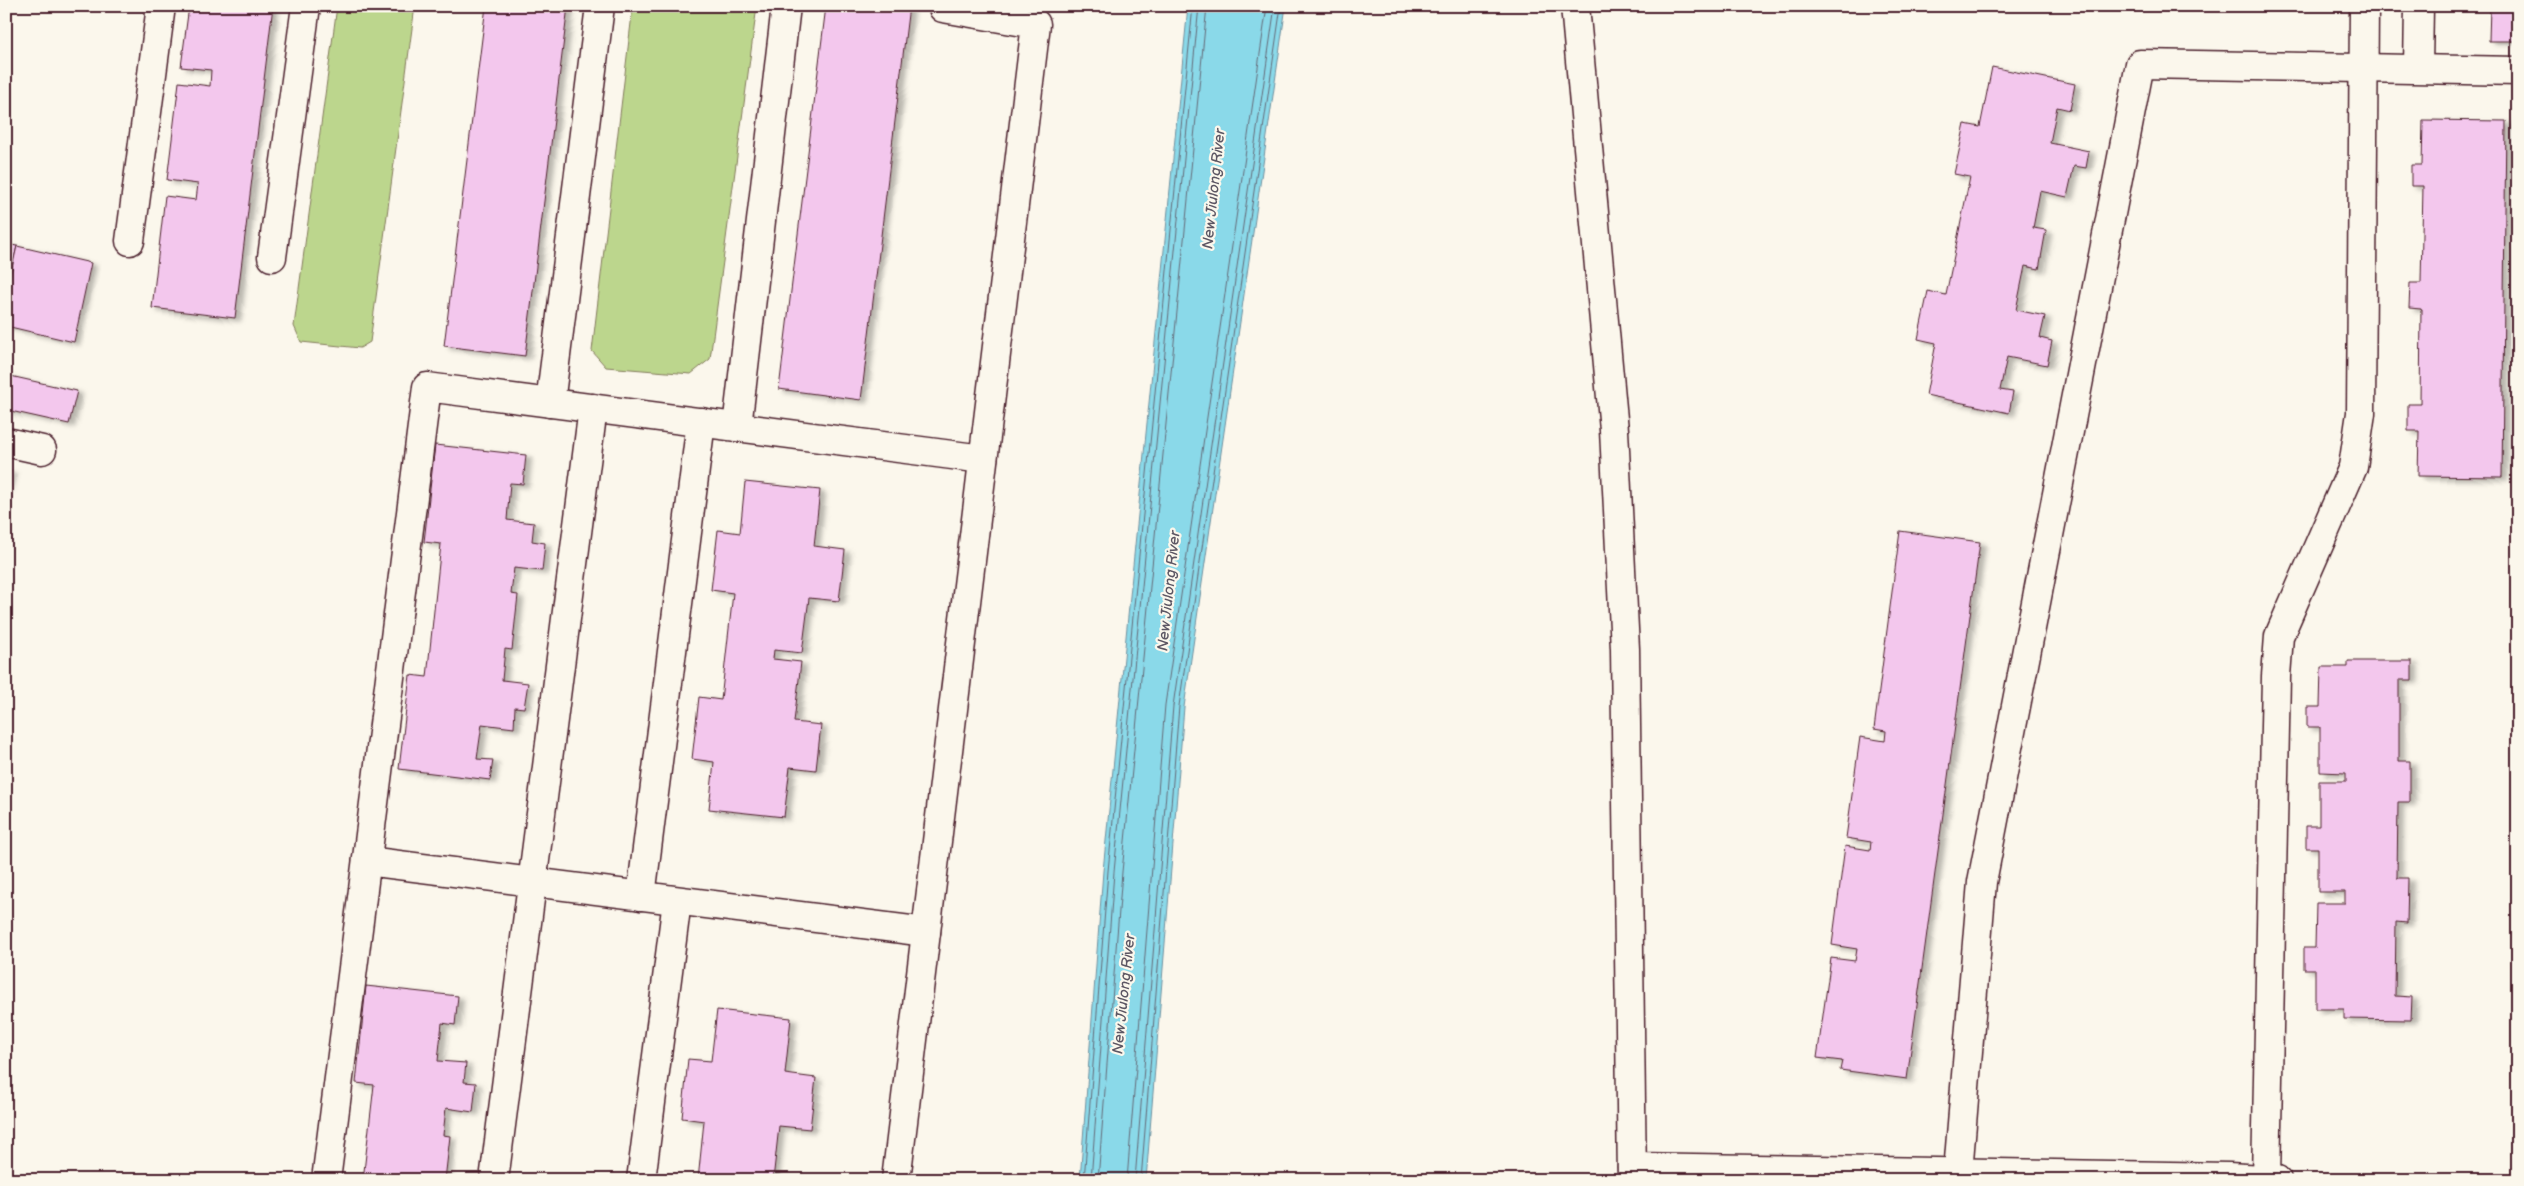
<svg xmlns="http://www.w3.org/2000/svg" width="2524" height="1186" viewBox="0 0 2524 1186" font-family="'Balsamiq Sans',sans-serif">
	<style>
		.green { fill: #bcd68d; stroke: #837a5c }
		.water { fill: #8ad9e9; stroke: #708f9d }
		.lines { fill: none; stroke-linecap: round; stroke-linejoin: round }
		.shore { stroke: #646977; stroke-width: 1 }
		.building { fill: #f3c7ed; stroke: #4a1f2b; filter: url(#shadow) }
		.minor-casing { stroke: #4a1f2b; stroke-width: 31 }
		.minor { stroke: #fbf7ec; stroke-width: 28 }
		.labels { text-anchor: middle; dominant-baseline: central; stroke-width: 4.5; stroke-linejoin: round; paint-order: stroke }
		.water-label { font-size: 15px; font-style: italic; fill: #5d5764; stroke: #fbf7ec }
	</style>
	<defs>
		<filter id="shadow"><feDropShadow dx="5.5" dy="3" stdDeviation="2.5" flood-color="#0004"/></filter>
	</defs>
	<rect width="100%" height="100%" fill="#fbf7ec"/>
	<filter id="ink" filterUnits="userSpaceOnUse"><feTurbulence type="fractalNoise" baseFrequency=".02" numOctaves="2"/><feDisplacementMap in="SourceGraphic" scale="10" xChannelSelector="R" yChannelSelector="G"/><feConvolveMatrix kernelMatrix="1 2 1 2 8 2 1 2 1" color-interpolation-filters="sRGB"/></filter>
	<g filter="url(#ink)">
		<!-- green -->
		<g class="green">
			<path d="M337,6H415L370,342L360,348L301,342L294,326Z"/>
			<path d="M633,6H757L710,359L691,374L606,367L592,351Z"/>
		</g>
		<!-- water -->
		<path class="water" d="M1188,6H1286L1184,707L1146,1180H1080L1103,871Z"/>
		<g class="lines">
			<!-- shore -->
			<g class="shore">
				<path d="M1084,1180L1108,871L1193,6"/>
				<path d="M1091,1180L1114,872L1199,6"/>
				<path d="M1098,1180L1122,872L1207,6"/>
				<path d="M1127,1180L1165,705L1267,6"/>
				<path d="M1135,1180L1173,706L1275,6"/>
				<path d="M1141,1180L1179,706L1281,6"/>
			</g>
		</g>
		<!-- building -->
		<g class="building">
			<path d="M189,6H273L235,318L152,308L165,196L196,200L198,184L167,180L179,82L210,86L211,70L181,67Z"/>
			<path d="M486,6H568L525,356L444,346Z"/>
			<path d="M826,6H909L861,400L779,389Z"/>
			<path d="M2490,6H2518V41H2489Z"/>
			<path d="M1992,67L2075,84L2070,110L2057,107L2050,143L2089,151L2086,168L2074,166L2067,197L2040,191L2033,228L2046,230L2039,269L2025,266L2016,310L2045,316L2040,338L2052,341L2047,365L2007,357L2000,390L2013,392L2009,413L1926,395L1936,343L1918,339L1928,291L1946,295L1970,177L1954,174L1965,124L1980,127Z"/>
			<path d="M2423,120L2506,121L2502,477L2418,476L2419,431H2408V404H2420L2421,309L2409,308L2410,283H2421L2423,186H2411V165H2422Z"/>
			<path d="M6,244L17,246L6,294Z"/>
			<path d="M17,246L91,263L74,342L6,326V294Z"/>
			<path d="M6,375L77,391L69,424L6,410Z"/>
			<path d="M435,445L526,455L523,484L510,483L507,520L534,523L532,541L545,543L542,571L514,568L511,594L518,595L512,650L505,649L502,680L528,683L524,708L515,707L514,728L482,724L477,759L493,760L490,780L399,769L410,675L427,677L441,544L424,542Z"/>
			<path d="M6,470L11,471L6,489Z"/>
			<path d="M745,482L820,490L814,546L845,550L839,601L809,598L802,653L774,650L773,659L801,662L794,722L821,725L816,770L790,767L784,817L709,809L714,762L692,759L699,697L721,700L733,593L711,590L718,530L740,533Z"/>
			<path d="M1900,531L1980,542L1907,1079L1840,1070L1842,1061L1817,1058L1831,958L1855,961L1857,949L1832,945L1845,846L1870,850L1871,842L1846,838L1860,737L1885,741L1886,731L1874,729Z"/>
			<path d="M2348,661H2412V680H2399V761H2410V802H2398L2397,878H2408L2407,923L2396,922L2395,996L2412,997L2411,1020L2344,1019V1009H2315V969H2304V948H2315L2316,903H2345V892H2318V848H2306V826H2319V781H2346V773L2320,772V727H2307V707H2320L2321,667H2348Z"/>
			<path d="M366,986L458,996L455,1025L442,1023L438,1061L466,1063L464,1082L476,1083L473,1112L446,1108L443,1135L450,1136L445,1180H363L374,1085L356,1083Z"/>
			<path d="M717,1010L791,1018L785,1074L816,1078L810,1129L779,1126L773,1180H698L704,1121L682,1118L688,1059L711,1061Z"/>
		</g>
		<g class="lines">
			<!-- minor casing -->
			<g class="minor-casing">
				<g id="minor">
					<path d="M1575,6L1614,430L1625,649L1632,1180"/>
					<path d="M2418,68L2419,6"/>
					<path d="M130,241L161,6"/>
					<path d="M272,257L306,6"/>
					<path d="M550,403L600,6"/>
					<path d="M737,427L786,6"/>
					<path d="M6,442L42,450"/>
					<path d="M367,861L926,932"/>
					<path d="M641,896L701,422"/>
					<path d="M1632,1167L2229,1177L2277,1180"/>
					<path d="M1958,1172L1982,882L2140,64L2518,71"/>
					<path d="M2266,1179L2276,676L2279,636L2353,467L2361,413L2364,6"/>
					<path d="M326,1180L427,387L983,459"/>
					<path d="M494,1180L593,408"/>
					<path d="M641,1180L677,901"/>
					<path d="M896,1180L1036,24L943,8V6"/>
				</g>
			</g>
			<!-- minor -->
			<use href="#minor" class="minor"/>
		</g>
	</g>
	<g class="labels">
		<!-- water labels -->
		<g class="water-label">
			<text transform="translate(1214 189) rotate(-84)">New Jiulong River</text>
			<text transform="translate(1169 591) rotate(-84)">New Jiulong River</text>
			<text transform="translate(1124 994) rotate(-84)">New Jiulong River</text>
		</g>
	</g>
	<!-- margin -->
	<rect width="2524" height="1186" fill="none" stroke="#fbf7ec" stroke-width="25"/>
	<rect x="12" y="12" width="2499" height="1161" fill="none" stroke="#4a1f2b" stroke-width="2" filter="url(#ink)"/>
</svg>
